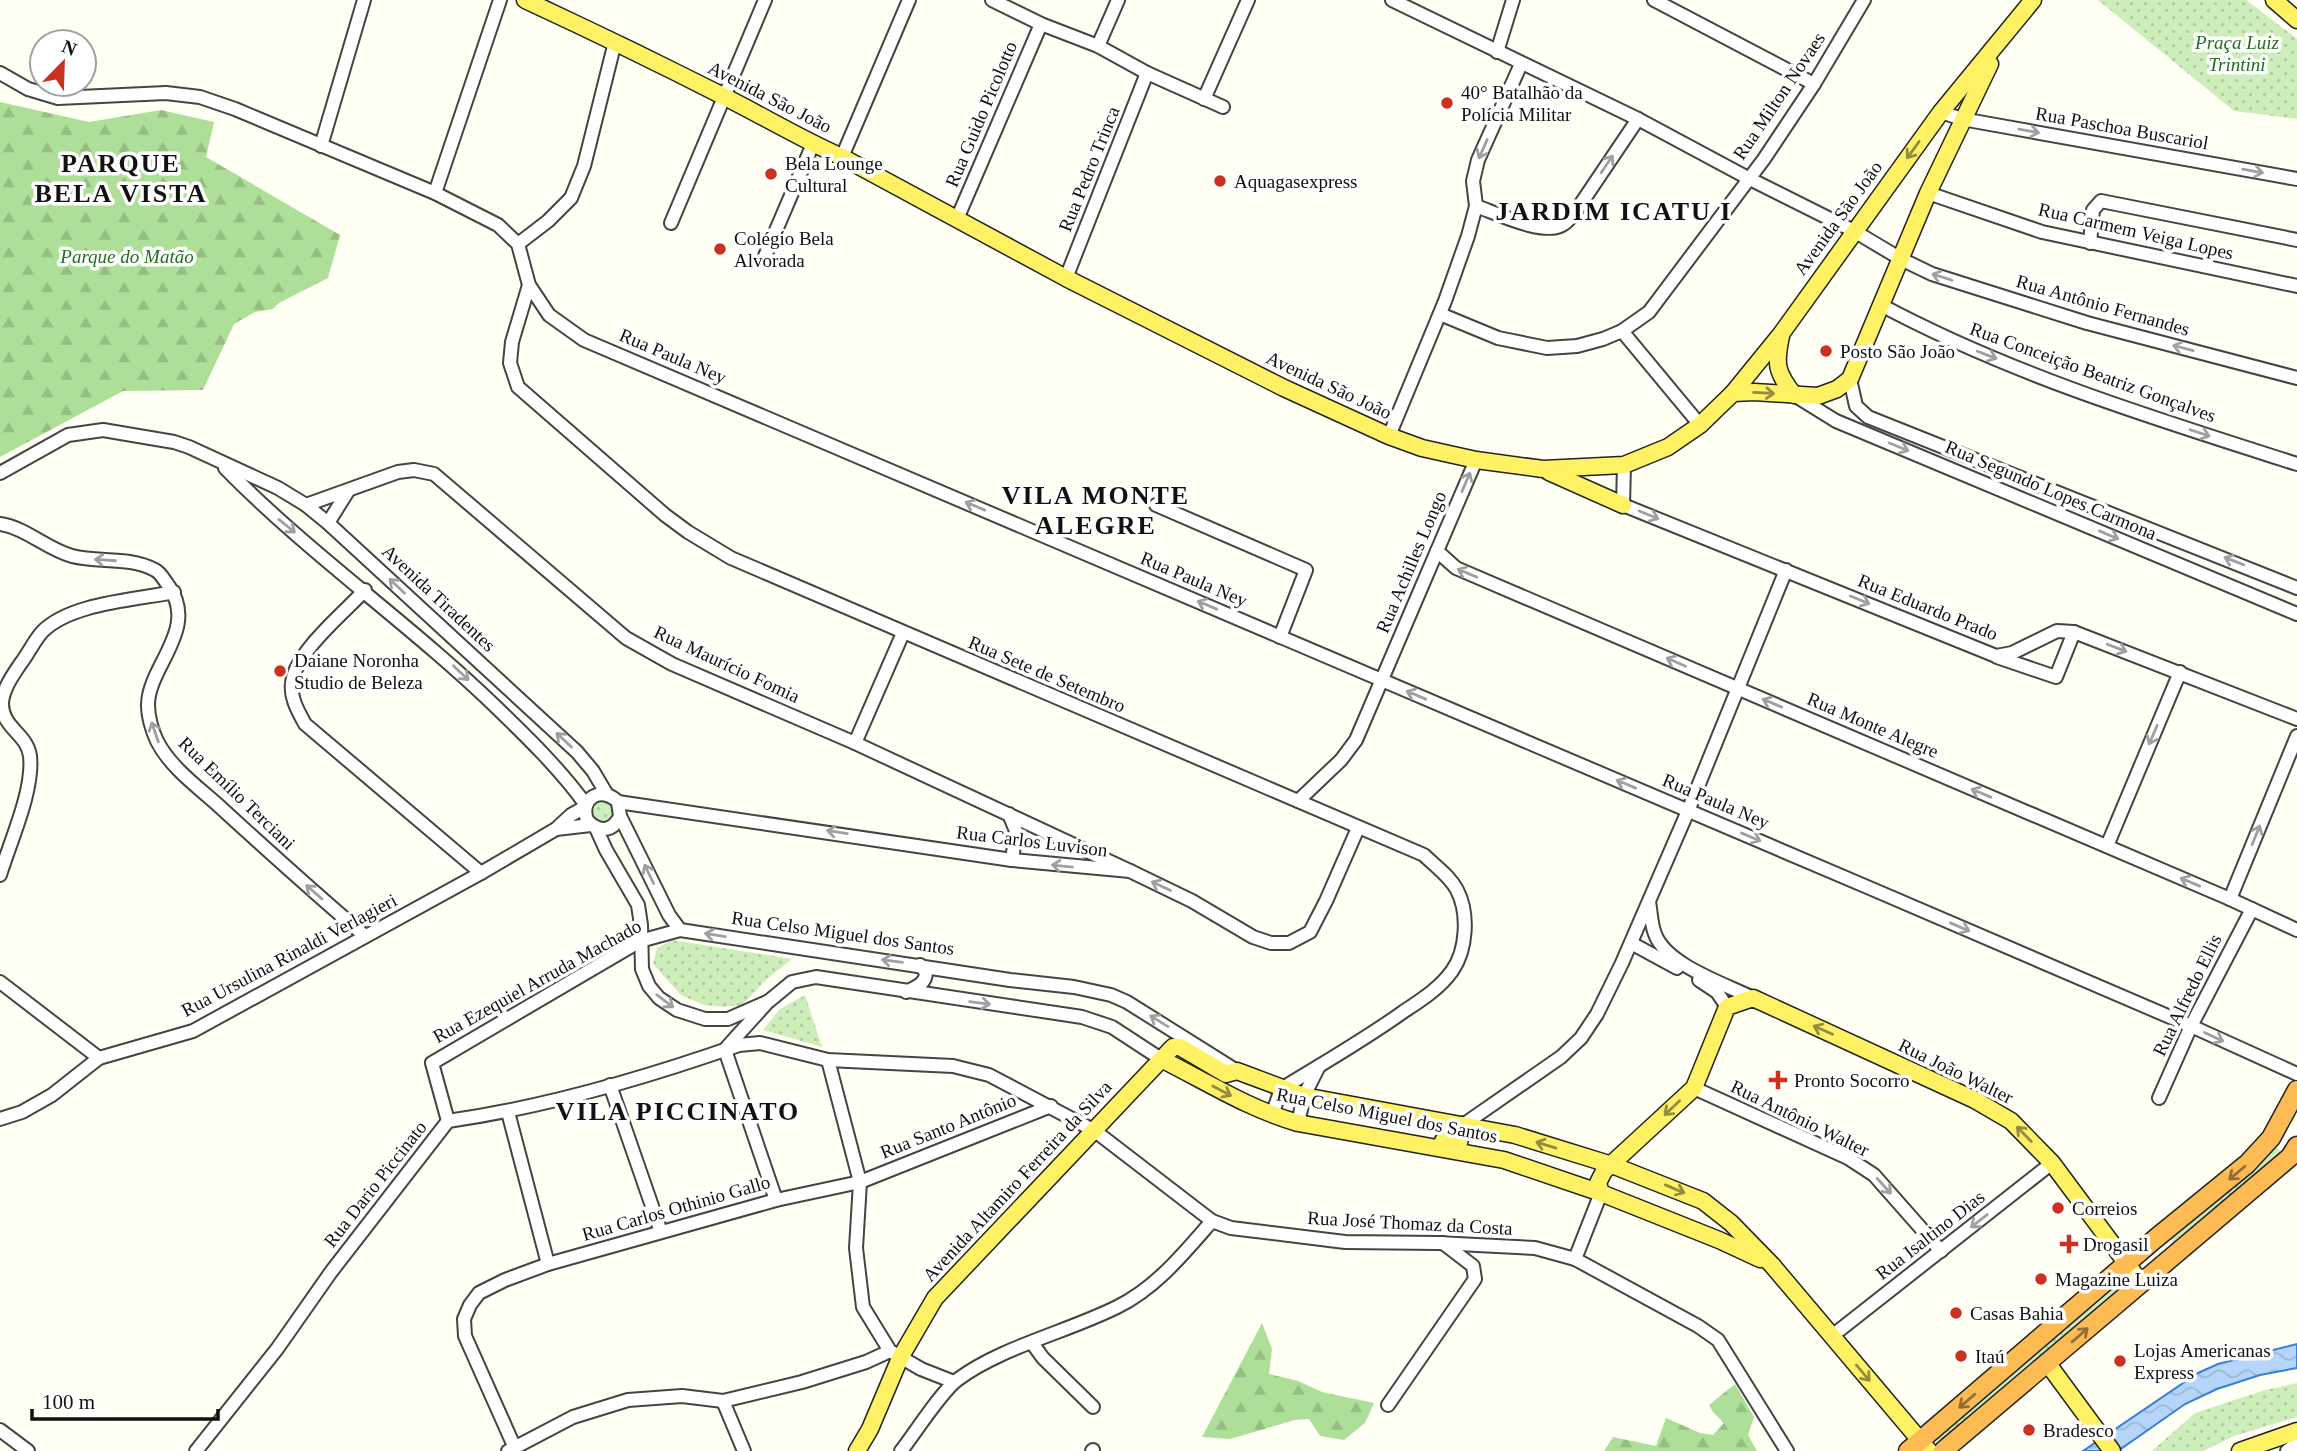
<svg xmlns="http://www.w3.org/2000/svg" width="2297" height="1451" viewBox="0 0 2297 1451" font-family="Georgia,serif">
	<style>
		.green { fill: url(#green-dots) }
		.forest { fill: url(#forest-firs) }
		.water { fill: url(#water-waves); stroke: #377fd7; stroke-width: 2 }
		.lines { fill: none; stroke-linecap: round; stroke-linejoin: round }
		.minor-casing { stroke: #444; stroke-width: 16 }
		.major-casing { stroke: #222; stroke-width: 19 }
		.highway-casing { stroke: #222; stroke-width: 21 }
		.minor { stroke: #fff; stroke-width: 12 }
		.major { stroke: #fff164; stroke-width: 16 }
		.highway { stroke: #fdbb54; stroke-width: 18 }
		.oneway { stroke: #a0a0a0 }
		.oneway2 { stroke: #948c3f }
		.oneway3 { stroke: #936e36 }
		.poi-dot { fill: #cc301e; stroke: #fff; stroke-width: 2.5 }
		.labels { text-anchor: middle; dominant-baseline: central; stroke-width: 7; stroke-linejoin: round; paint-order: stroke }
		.park-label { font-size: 19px; font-style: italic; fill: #206f1b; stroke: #fff }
		.poi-label { font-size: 19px; fill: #111; stroke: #fff; text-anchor: start }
		.street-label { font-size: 19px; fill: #111; stroke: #fff }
		.district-label { font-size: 26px; font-weight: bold; letter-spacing: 2px; fill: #111; stroke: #fff }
	</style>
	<defs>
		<pattern id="green-dots" width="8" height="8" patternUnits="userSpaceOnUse" patternTransform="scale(1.75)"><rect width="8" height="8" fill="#cdedba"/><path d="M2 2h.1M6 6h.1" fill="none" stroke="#afca9f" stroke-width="1.8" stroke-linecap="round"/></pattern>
		<pattern id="forest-firs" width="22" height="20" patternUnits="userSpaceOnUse" patternTransform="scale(1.75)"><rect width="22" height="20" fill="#addf98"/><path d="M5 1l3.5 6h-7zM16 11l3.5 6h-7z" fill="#94be82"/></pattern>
		<pattern id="water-waves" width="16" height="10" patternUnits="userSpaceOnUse" patternTransform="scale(1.75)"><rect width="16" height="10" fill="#b5d6fa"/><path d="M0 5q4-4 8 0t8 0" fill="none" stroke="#9bb7d5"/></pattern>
	</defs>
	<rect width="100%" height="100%" fill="#fffff4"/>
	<!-- green -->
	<g class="green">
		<path d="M2098,0H2246L2297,39V119L2234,111Z"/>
		<path d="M598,799L614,803V819L603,825L592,820L590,807Z"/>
		<path d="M672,940L792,959L767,979L742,1005L724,1007L704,1005L681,995L653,964L657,948Z"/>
		<path d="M805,995L822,1047L763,1030L780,1009Z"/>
		<path d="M2273,1144L2284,1155L2174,1243L2170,1239L2234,1185Z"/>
		<path d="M2127,1280L2126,1284L1943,1441L1939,1442L1933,1435L2116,1282Z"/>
		<path d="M2297,1383V1417L2234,1436L2203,1451H2152L2195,1413L2265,1390Z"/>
	</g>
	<!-- forest -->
	<g class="forest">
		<path d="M0,102L89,122L161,110L214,122L206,157L340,235L328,278L279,303L273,309L255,312L234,324L203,390L123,391L0,457Z"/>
		<path d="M1262,1323L1272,1349L1269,1374L1298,1381L1322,1392L1374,1403L1365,1423L1344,1440L1320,1436L1309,1419L1295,1420L1230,1439L1202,1437Z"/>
		<path d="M1735,1384L1754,1417L1748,1435L1757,1451H1604L1613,1437L1656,1446L1666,1418L1700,1433L1713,1435L1724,1423L1713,1412L1709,1405Z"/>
	</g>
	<!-- water -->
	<path class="water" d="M2297,1344V1368L2260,1375L2217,1389L2185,1404L2118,1451H2083L2198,1373L2218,1364Z"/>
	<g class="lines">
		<!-- minor casing -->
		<g class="minor-casing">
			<g id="minor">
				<path d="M992,0L1041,24L1098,46L1147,73L1223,107"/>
				<path d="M1392,0L1638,119L1748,178L1854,231L1901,259L1932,274L2087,323L2297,378"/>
				<path d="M1654,0L1814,84"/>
				<path d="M1098,46L1118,0"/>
				<path d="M1497,52L1513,0"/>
				<path d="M0,73L28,89L58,98L166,93L200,97L235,109L435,193L498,225L518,244L529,285L549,315L584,340L1872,889L2191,1026L2297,1074"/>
				<path d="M1204,99L1248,0"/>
				<path d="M1941,112L1962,119L2297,179"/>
				<path d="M321,146L364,0"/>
				<path d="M842,157L909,0"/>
				<path d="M435,193L500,0"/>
				<path d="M1928,193L2042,232L2297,286"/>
				<path d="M1476,206C1496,213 1543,236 1562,225C1567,223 1571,217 1574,214L1638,119"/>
				<path d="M957,219L1041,24"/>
				<path d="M671,223L765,0"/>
				<path d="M2090,243L2093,210L2101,201L2297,240"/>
				<path d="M518,244L548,221L571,198L584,166L615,42"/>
				<path d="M765,256L813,144"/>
				<path d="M1066,278L1147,73"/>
				<path d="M529,285L512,342L510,363L518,387L665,515L688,532L731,558L1424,855C1435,866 1450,876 1457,890C1469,913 1467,950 1452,971C1439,989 1421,1000 1403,1012C1364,1040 1322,1064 1281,1089L1272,1115"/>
				<path d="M1881,305C2012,375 2156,419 2297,464"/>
				<path d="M1440,314L1498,338L1547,348L1577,346L1603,339L1622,331L1649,312L1764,159L1814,84L1864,0"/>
				<path d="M1622,331L1700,425"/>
				<path d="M1850,379L1856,406L1868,417L2297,588"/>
				<path d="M1794,395L1836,421L2297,614"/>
				<path d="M1389,436L1445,301L1468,236L1476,206L1473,181L1478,160L1521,64"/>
				<path d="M1624,465L1623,505L1996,656L2012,653L2057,631L2074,632L2297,719"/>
				<path d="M225,468C309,554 409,623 496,707C528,738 560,769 586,805"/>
				<path d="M0,473L68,435L103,430L174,442L189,447L278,488L306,505L328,523L577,752L593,771L606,793"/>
				<path d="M306,505L398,472L414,470L434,474L626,638L672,664L855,743L1130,871"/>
				<path d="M1156,505L1306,570L1280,637"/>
				<path d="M328,523L348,491"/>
				<path d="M0,524C27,528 46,549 72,556C99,563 129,556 155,570C161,573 164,580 168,585C200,629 148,666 148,705C148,716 152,731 157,741C170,767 198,787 219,806C267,850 316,894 365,936"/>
				<path d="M1437,551L1456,568L2230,899L2297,930"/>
				<path d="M365,590C344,613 295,652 292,683C290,698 298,711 305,724L481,873"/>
				<path d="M1997,657L2056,677L2074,632"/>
				<path d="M855,743L903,633"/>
				<path d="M1298,801L1341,760L1356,740L1476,460"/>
				<path d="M618,802L1012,860L1130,871L1192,901L1253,937L1271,943H1289L1310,932L1326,901L1358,828"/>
				<path d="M1009,814L1016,831L1012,860"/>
				<path d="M620,816C613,832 598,833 587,820C579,798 602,785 618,802L620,816L669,915L680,930"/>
				<path d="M596,828L606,850L638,905L641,925L642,969L649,986L659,998L677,1010L705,1019H728L769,1001L792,982L816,977L1082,1017L1112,1027L1161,1059"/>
				<path d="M556,829L591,825"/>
				<path d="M2107,846L2180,672"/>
				<path d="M0,875C10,842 34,790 30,756C27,733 1,728 2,702C4,687 13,675 21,663C28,654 34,641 42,632C70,603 135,600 174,592"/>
				<path d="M2230,899L2297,736"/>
				<path d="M1649,902C1651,912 1651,924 1655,934C1666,965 1725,984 1753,998"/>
				<path d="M1631,943L1677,968"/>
				<path d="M1699,980L1717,992L1727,1007"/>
				<path d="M0,982L99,1058"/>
				<path d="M906,992C916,987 926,984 926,972L920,965"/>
				<path d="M727,1047L766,1004"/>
				<path d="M725,1050L776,1200"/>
				<path d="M828,1060L860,1182L856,1248L863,1307L890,1351L921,1369L954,1382"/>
				<path d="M610,1085L661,1232"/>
				<path d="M1694,1088L1848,1158L1874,1175L1941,1251"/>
				<path d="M2159,1098L2191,1026L2252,909"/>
				<path d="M508,1112L548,1264"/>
				<path d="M0,1119L22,1112L52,1095L99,1058L193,1031L481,873L556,829L571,815L585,807"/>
				<path d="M448,1121L432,1063L640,941L680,930L1010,980L1074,987L1111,995L1127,1002L1237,1071"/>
				<path d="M1298,1123L1304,1096L1319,1066"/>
				<path d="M1463,1125L1561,1057L1581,1038L1597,1014L1622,963L1688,811L1786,570"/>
				<path d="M1575,1259L1601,1193"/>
				<path d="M1832,1336L2052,1163"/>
				<path d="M1032,1343L1043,1358L1093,1407"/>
				<path d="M723,1401L744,1451"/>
				<path d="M1388,1405L1475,1279L1473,1266L1443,1243"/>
				<path d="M0,1430L28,1451"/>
				<path d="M514,1446L465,1336L464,1319L470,1305L479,1293L505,1280L548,1264L776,1200L860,1182L1051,1106"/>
				<path d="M196,1451L277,1349L331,1272L448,1121C547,1107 645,1078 739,1045L760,1043L828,1060L953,1066L989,1075L1095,1131L1212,1221"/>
				<path d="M508,1451L573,1417L628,1400L682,1396L723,1401L802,1382L866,1362L890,1351"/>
				<path d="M901,1451C915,1433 941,1392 957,1380C1001,1347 1067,1332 1117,1307C1156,1288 1184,1253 1212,1221L1231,1228L1345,1242L1438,1243L1535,1248L1575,1259L1698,1326L1718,1340L1787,1451"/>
				<path d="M1092,1451L1093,1450"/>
				<path d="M2287,1451L2297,1443"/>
			</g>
		</g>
		<!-- major casing -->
		<g class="major-casing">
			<g id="major">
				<path d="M525,0C592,31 658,63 723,96C763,116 801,139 842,157L1066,278L1284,388L1389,436L1422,448L1476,460L1543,469L1624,465L1668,447L1700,425L1733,393L1781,334L1941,112L2033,0"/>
				<path d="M2274,0L2297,20"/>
				<path d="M1781,336C1775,364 1776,372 1794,395"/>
				<path d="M1733,393L1754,392L1818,396L1837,389L1850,379L1928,193L1990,64"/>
				<path d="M1549,472L1623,505"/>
				<path d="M1161,1059C1207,1082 1249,1109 1298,1123L1504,1160L1601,1193L1719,1240L1760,1259"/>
				<path d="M1443,1141C1448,1142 1454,1144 1459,1143L1463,1125L1452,1127L1448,1130C1445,1137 1448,1142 1450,1149"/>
				<path d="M1601,1193L1598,1183L1604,1171L1694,1088L1727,1007L1753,998L1975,1100L2011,1121L2052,1163L2133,1272L2137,1284"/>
				<path d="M2048,1364L2112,1451"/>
				<path d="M857,1451L870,1429L900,1358L935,1298L1173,1047H1180L1226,1074L1237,1071L1304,1096L1515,1135L1612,1165L1703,1201L1731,1223L1772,1265L1929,1451"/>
				<path d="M2240,1451L2297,1431"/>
			</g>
		</g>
		<!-- highway casing -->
		<g class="highway-casing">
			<g id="highway">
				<path d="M1908,1451L2155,1239L2247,1164L2271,1138L2297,1090"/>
				<path d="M1943,1451L2290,1157L2297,1146"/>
			</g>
		</g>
		<!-- minor -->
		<use href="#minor" class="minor"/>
		<!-- major -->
		<use href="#major" class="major"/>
		<!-- highway -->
		<use href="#highway" class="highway"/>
	</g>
	<!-- one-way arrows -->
	<defs><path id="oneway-shaft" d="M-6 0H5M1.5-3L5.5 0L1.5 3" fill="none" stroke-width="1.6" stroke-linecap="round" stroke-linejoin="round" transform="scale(1.75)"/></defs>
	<g class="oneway">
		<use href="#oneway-shaft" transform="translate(2029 131) rotate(10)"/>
		<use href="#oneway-shaft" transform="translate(1483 149) rotate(114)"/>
		<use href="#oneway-shaft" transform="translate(1607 164) rotate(-56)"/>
		<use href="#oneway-shaft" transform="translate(2253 171) rotate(10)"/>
		<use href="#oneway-shaft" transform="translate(1942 277) rotate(-162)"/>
		<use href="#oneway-shaft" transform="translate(2183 348) rotate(-165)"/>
		<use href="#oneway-shaft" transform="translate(1987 355) rotate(21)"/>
		<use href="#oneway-shaft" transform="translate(2200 433) rotate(18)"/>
		<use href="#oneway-shaft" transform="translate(1899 447) rotate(22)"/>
		<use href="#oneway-shaft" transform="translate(1466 482) rotate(-67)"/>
		<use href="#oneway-shaft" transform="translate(975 506) rotate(-157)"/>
		<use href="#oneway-shaft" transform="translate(1649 515) rotate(22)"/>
		<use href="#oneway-shaft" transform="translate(287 526) rotate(39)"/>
		<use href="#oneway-shaft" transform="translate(2109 535) rotate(23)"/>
		<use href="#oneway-shaft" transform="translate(105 560) rotate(-176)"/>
		<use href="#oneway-shaft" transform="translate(2234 561) rotate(-159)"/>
		<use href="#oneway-shaft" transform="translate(1467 573) rotate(-157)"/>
		<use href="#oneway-shaft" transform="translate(397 586) rotate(-137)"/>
		<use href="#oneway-shaft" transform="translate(1860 600) rotate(22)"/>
		<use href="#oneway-shaft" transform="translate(1207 605) rotate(-157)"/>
		<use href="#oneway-shaft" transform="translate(2117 648) rotate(21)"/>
		<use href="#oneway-shaft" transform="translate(1676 662) rotate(-156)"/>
		<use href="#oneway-shaft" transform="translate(461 673) rotate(43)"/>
		<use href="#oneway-shaft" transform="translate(1416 695) rotate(-157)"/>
		<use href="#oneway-shaft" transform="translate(1772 703) rotate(-157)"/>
		<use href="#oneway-shaft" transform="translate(155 732) rotate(-109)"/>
		<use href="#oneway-shaft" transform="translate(2153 735) rotate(113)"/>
		<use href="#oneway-shaft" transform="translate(564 740) rotate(-137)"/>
		<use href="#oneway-shaft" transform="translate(1626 784) rotate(-157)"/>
		<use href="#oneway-shaft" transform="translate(1981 793) rotate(-157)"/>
		<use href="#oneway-shaft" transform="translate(837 832) rotate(-171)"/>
		<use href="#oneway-shaft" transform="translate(2256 835) rotate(-68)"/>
		<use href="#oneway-shaft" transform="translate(1751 837) rotate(23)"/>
		<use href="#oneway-shaft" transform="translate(1062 866) rotate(-174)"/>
		<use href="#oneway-shaft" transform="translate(649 874) rotate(-116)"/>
		<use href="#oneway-shaft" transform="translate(2190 882) rotate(-157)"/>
		<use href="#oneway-shaft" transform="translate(1161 886) rotate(-155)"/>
		<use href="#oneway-shaft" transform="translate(314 892) rotate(-139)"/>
		<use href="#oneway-shaft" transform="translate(1960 927) rotate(23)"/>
		<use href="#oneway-shaft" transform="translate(715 935) rotate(-171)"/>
		<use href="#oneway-shaft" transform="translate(892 961) rotate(-172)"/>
		<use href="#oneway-shaft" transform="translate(665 1001) rotate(37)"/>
		<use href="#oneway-shaft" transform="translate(980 1003) rotate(8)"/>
		<use href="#oneway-shaft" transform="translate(1159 1021) rotate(-148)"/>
		<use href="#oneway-shaft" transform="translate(2214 1037) rotate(25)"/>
		<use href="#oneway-shaft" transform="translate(1884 1186) rotate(48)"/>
		<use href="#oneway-shaft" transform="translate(1979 1221) rotate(142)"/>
	</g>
	<g class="oneway2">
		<use href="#oneway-shaft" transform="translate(1913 150) rotate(126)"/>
		<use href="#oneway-shaft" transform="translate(1764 393) rotate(3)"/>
		<use href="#oneway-shaft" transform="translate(1823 1030) rotate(-156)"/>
		<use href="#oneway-shaft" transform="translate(1222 1091) rotate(28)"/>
		<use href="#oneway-shaft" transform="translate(1672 1108) rotate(137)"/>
		<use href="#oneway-shaft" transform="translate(2024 1134) rotate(-134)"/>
		<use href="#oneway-shaft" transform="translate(1546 1145) rotate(-163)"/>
		<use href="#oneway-shaft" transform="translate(1675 1189) rotate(23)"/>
		<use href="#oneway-shaft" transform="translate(1863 1373) rotate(50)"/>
	</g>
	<g class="oneway3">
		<use href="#oneway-shaft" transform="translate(2237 1173) rotate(140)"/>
		<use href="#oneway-shaft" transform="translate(2080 1335) rotate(-41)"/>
		<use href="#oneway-shaft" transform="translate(1967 1401) rotate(139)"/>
	</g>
	<!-- markers -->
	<g class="poi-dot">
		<circle cx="1447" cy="103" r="7"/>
		<circle cx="771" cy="174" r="7"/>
		<circle cx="1220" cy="181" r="7"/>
		<circle cx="720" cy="249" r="7"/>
		<circle cx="1826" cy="351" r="7"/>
		<circle cx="280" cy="671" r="7"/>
		<path d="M1774.5 1069.5h7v7h7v7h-7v7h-7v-7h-7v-7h7z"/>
		<circle cx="2058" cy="1208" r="7"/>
		<path d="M2065.5 1233.5h7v7h7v7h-7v7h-7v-7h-7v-7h7z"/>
		<circle cx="2041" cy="1279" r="7"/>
		<circle cx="1956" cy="1313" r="7"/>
		<circle cx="1961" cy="1356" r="7"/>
		<circle cx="2120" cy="1361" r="7"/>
		<circle cx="2029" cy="1430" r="7"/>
	</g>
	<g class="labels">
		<!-- park labels -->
		<g class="park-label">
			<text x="2237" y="42">Praça Luiz<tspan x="2237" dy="22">Trintini</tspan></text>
			<text x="127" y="256">Parque do Matão</text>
		</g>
		<!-- poi labels -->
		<g class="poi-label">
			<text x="1461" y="92">40° Batalhão da<tspan x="1461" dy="22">Polícia Militar</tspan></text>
			<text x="785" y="163">Bela Lounge<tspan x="785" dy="22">Cultural</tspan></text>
			<text x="1234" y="181">Aquagasexpress</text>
			<text x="734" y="238">Colégio Bela<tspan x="734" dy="22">Alvorada</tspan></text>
			<text x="1840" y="351">Posto São João</text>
			<text x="294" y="660">Daiane Noronha<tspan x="294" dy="22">Studio de Beleza</tspan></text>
			<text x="1794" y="1080">Pronto Socorro</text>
			<text x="2072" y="1208">Correios</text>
			<text x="2083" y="1244">Drogasil</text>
			<text x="2055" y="1279">Magazine Luiza</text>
			<text x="1970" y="1313">Casas Bahia</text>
			<text x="2134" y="1350">Lojas Americanas<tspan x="2134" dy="22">Express</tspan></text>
			<text x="1975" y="1356">Itaú</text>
			<text x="2043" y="1430">Bradesco</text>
		</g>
		<!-- street labels -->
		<g class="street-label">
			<text transform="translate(1779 96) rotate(-56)">Rua Milton Novaes</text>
			<text transform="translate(770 97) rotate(27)">Avenida São João</text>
			<text transform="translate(981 114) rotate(-67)">Rua Guido Picolotto</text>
			<text transform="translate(2122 128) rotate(10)">Rua Paschoa Buscariol</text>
			<text transform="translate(1089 169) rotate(-68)">Rua Pedro Trinca</text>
			<text transform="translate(1838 218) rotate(-54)">Avenida São João</text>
			<text transform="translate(2136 231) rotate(13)">Rua Carmem Veiga Lopes</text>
			<text transform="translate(2103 305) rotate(16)">Rua Antônio Fernandes</text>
			<text transform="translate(673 356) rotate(23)">Rua Paula Ney</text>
			<text transform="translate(2093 372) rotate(20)">Rua Conceição Beatriz Gonçalves</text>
			<text transform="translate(1329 385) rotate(25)">Avenida São João</text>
			<text transform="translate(2051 490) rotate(23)">Rua Segundo Lopes Carmona</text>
			<text transform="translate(1411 562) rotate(-67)">Rua Achilles Longo</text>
			<text transform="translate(1194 579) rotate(23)">Rua Paula Ney</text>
			<text transform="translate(439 598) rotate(43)">Avenida Tiradentes</text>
			<text transform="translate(1928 607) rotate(22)">Rua Eduardo Prado</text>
			<text transform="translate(727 664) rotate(25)">Rua Maurício Fomia</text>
			<text transform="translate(1047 674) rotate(23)">Rua Sete de Setembro</text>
			<text transform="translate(1873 725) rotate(23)">Rua Monte Alegre</text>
			<text transform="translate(237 793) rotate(44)">Rua Emílio Terciani</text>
			<text transform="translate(1716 801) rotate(23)">Rua Paula Ney</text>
			<text transform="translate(1032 841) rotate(7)">Rua Carlos Luvison</text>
			<text transform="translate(843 933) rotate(8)">Rua Celso Miguel dos Santos</text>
			<text transform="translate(289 955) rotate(-28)">Rua Ursulina Rinaldi Verlagieri</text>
			<text transform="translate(537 981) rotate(-29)">Rua Ezequiel Arruda Machado</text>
			<text transform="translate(2187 995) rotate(-64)">Rua Alfredo Ellis</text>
			<text transform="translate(1956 1071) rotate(26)">Rua João Walter</text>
			<text transform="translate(1387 1115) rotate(11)">Rua Celso Miguel dos Santos</text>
			<text transform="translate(1800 1118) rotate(26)">Rua Antônio Walter</text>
			<text transform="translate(948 1126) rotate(-22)">Rua Santo Antônio</text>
			<text transform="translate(1017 1181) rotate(-47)">Avenida Altamiro Ferreira da Silva</text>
			<text transform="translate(375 1184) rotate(-52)">Rua Dario Piccinato</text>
			<text transform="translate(676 1208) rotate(-16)">Rua Carlos Othinio Gallo</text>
			<text transform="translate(1410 1223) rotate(3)">Rua José Thomaz da Costa</text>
			<text transform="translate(1930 1235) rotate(-38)">Rua Isaltino Dias</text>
		</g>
		<!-- district labels -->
		<g class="district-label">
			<text x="121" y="163">PARQUE<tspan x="121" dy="30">BELA VISTA</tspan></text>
			<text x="1614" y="211">JARDIM ICATU I</text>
			<text x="1096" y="495">VILA MONTE<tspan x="1096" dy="30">ALEGRE</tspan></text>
			<text x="678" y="1111">VILA PICCINATO</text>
		</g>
	</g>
	<!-- north arrow -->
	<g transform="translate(63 63) rotate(23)"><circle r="33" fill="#ffffff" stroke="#a0a0a0" stroke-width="2"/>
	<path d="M0-5L12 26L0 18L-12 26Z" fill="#cc301e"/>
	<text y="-10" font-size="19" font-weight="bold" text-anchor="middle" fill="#111111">N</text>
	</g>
	<!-- scale -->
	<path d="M32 1409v10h186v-10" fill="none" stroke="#111111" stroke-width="3.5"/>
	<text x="42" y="1409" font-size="21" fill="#111111" stroke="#ffffff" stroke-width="5" paint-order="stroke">100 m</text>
</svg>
